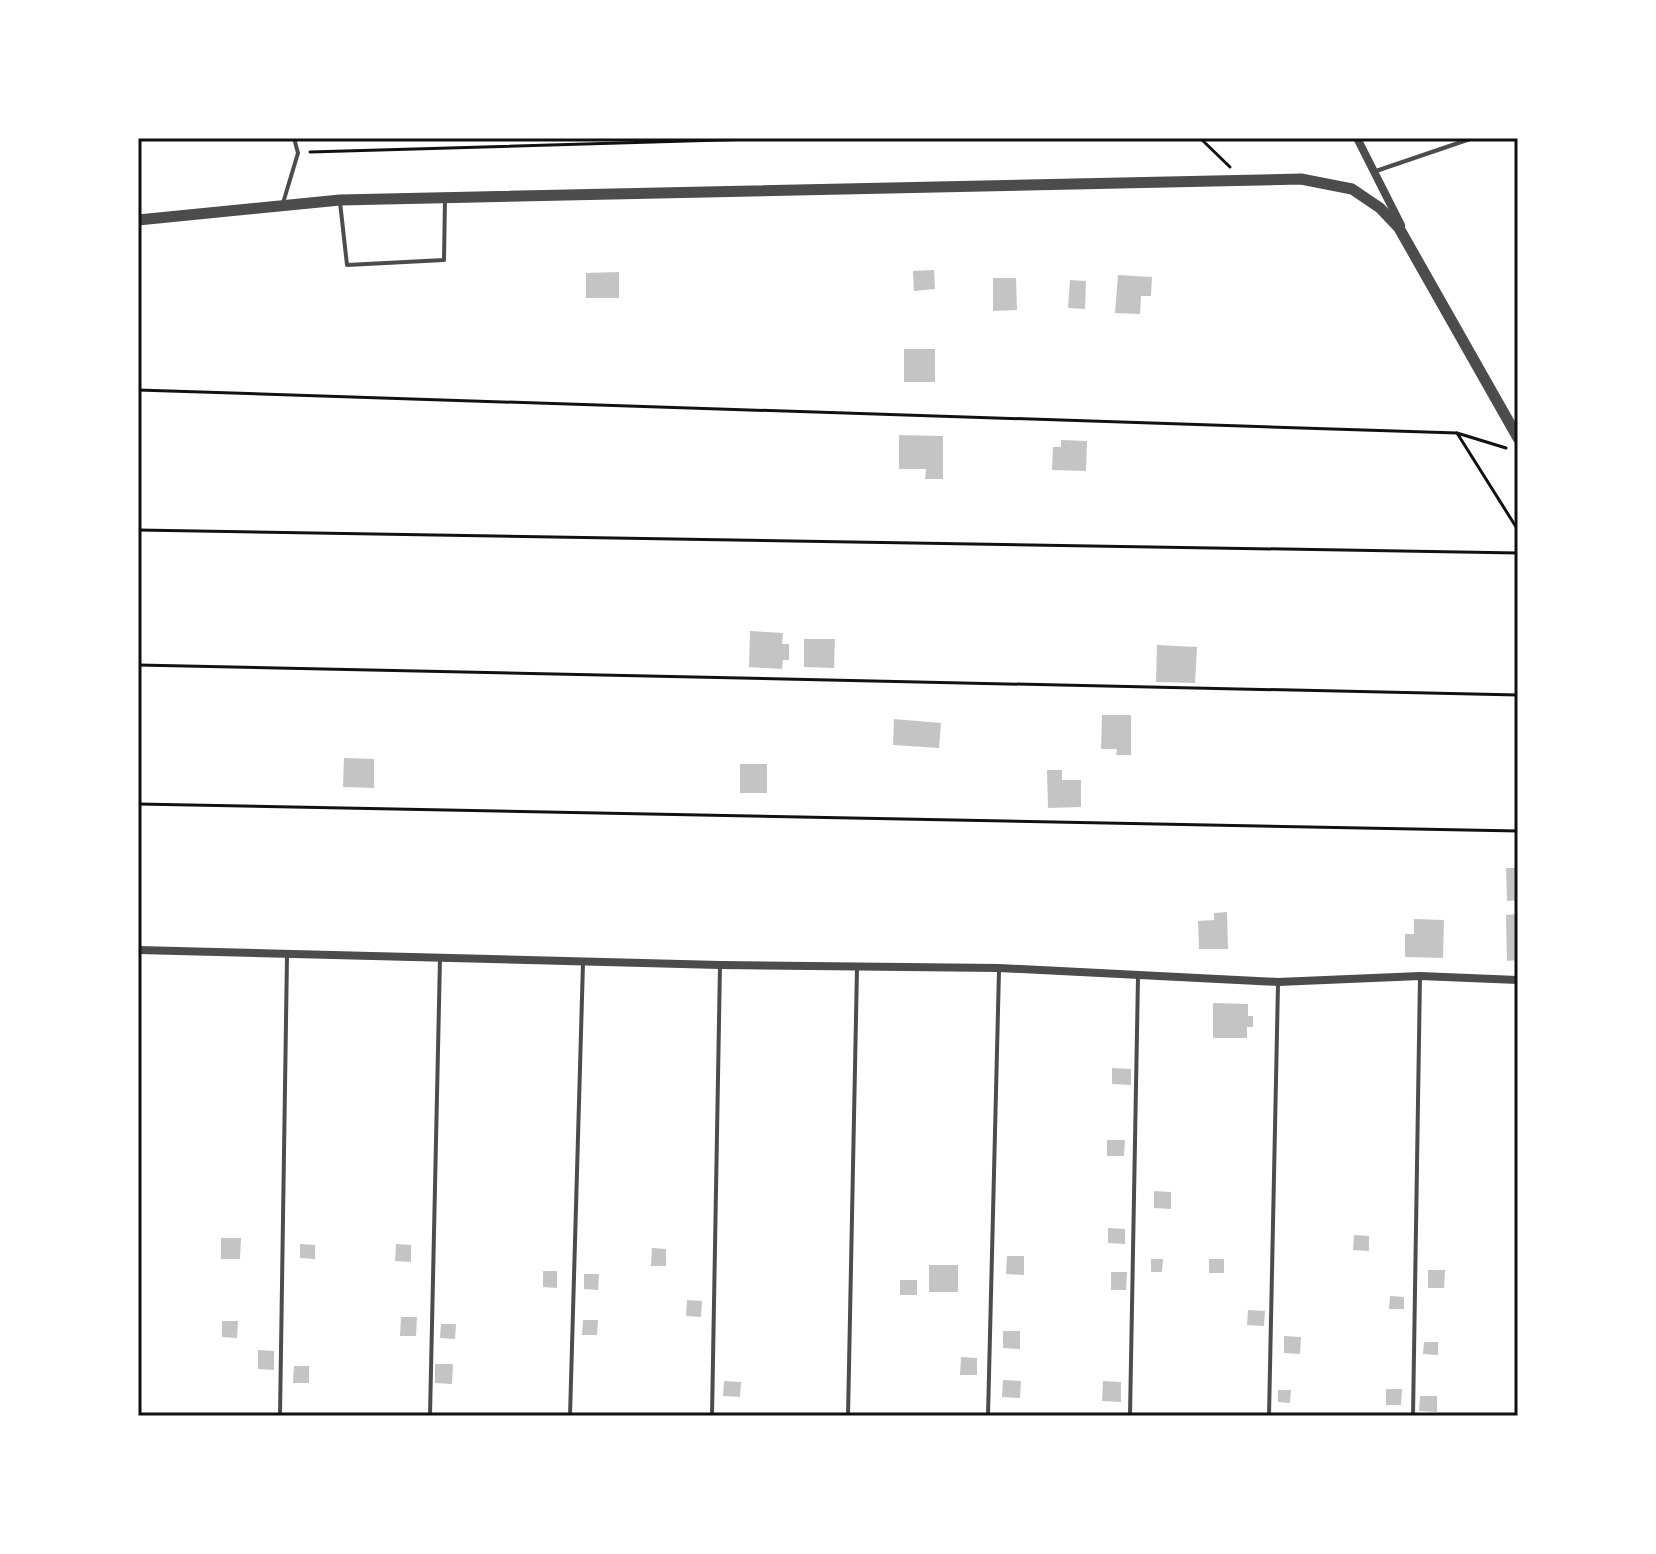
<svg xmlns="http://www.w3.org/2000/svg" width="1656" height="1554" viewBox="0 0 1656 1554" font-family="Roboto,sans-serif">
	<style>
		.building { fill: #c4c4c4 }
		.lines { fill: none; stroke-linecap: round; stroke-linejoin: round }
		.path { stroke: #111; stroke-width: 3 }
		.service { stroke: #4c4c4c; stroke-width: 4 }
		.minor { stroke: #4c4c4c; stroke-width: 8 }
		.tertiary { stroke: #4c4c4c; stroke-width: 11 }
		.neatline { fill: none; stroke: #111; stroke-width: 3 }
	</style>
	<rect width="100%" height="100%" fill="#fff"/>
	<!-- building -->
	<g class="building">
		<path d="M934,270L935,289L914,291L913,271Z"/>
		<path d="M619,272V298H586V273Z"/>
		<path d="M1118,275L1152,277L1151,296H1141L1140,314L1115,313Z"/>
		<path d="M993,278H1016L1017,310L993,311Z"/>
		<path d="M1070,280L1086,281L1085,309L1068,308Z"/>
		<rect x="904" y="349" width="31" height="33"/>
		<path d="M899,435L943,436V479H925L926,469H899Z"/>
		<path d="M1061,440L1087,441L1086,471L1052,470L1053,447H1061Z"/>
		<path d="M750,631L783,633L782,644H789V660H783L782,669L749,667Z"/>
		<path d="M804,639H835L834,668L804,667Z"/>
		<path d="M1157,645L1197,647L1195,683L1156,682Z"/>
		<path d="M1102,715H1131V755H1116L1117,749H1101Z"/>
		<path d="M894,719L941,723L939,748L893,745Z"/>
		<path d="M344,758L374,759V788L343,787Z"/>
		<rect x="740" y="764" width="27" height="29"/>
		<path d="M1047,770H1062V780H1081V807L1048,808Z"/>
		<path d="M1506,868H1518V900L1507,901Z"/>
		<path d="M1227,912L1228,949H1199L1198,921L1214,920V913Z"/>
		<path d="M1518,914V960L1507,961L1506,915Z"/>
		<path d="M1414,919L1444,920L1443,958L1405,957V934H1414Z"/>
		<path d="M1213,1003L1248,1004V1016H1253V1027H1247V1038H1213Z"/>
		<path d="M1112,1068L1131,1069V1085L1112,1084Z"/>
		<path d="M1107,1140H1125L1124,1156H1107Z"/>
		<path d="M1154,1191L1171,1192V1209L1154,1208Z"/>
		<path d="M1108,1228L1125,1229V1244L1108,1243Z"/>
		<path d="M1354,1235L1369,1236V1251L1353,1250Z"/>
		<path d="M221,1238H241L240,1259H221Z"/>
		<path d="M300,1244L315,1245V1259L300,1258Z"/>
		<path d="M396,1244L411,1245V1262L395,1261Z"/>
		<path d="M652,1248L666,1249V1266H651Z"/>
		<path d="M1007,1256H1024V1275L1006,1274Z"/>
		<path d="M1151,1259H1163L1162,1272H1151Z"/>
		<rect x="1209" y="1259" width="15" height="14"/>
		<rect x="929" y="1265" width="29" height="27"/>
		<path d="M1428,1270H1445L1444,1288H1428Z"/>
		<path d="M543,1271H557V1288L543,1287Z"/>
		<path d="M1111,1272H1127L1126,1290H1111Z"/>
		<path d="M584,1274H599L598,1290L584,1289Z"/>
		<rect x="900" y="1280" width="17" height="15"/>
		<path d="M1390,1296L1404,1297V1309H1389Z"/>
		<path d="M687,1300L702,1301L701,1317L686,1316Z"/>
		<path d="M1248,1310L1265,1311L1264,1326L1247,1325Z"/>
		<path d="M401,1317H417L416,1336H400Z"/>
		<path d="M583,1320H598L597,1335H582Z"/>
		<path d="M222,1321H238L237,1338L222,1337Z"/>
		<path d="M441,1324H456L455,1339L440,1338Z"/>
		<path d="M1003,1331H1020V1349L1003,1348Z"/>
		<path d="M1284,1336L1301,1337L1300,1354L1284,1353Z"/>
		<path d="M1424,1342H1438V1355L1423,1354Z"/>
		<path d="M258,1350L274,1351V1370L258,1369Z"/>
		<path d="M961,1357L977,1358V1375H960Z"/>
		<path d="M435,1364H453L452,1384L435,1383Z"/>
		<path d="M294,1366H309V1383H293Z"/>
		<path d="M1003,1380L1021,1381L1020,1398L1002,1397Z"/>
		<path d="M724,1381L741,1382L740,1397L723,1396Z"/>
		<path d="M1103,1381L1121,1382V1402L1102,1401Z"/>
		<path d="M1386,1389H1402L1401,1405H1386Z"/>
		<path d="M1278,1390H1291L1290,1403L1278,1402Z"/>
		<path d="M1420,1396H1437V1412L1419,1411Z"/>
	</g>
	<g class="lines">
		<!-- path -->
		<g class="path">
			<path d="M1200,138L1230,167"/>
			<path d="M310,152L794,138"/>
			<path d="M138,390L1457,433"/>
			<path d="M1506,448L1457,433L1518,530"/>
			<path d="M138,530L1518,553"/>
			<path d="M138,665L1518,695"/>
			<path d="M138,804L1518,831"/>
		</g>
		<!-- service -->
		<g class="service">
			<path d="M1376,171L1473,138"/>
			<path d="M340,202L347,265L444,260L445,198"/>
			<path d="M283,203L298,153L294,138"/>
			<path d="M280,1416L287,956"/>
			<path d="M430,1416L440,958"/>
			<path d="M570,1416L583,963"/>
			<path d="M712,1416L720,965"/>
			<path d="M848,1416L857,968"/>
			<path d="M988,1416L999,970"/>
			<path d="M1130,1416L1138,977"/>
			<path d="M1269,1416L1278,984"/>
			<path d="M1413,1416L1420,976"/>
		</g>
		<!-- minor -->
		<g class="minor">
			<path d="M1357,138L1401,225"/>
			<path d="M138,950L720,965L999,968L1278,982L1420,976L1518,980"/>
		</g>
		<!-- tertiary -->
		<path class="tertiary" d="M138,220L340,200L1301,179L1352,189L1380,208L1399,228L1518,438"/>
	</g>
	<!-- border -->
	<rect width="1656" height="1554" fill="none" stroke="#ffffff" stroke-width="280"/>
	<rect x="140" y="140" width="1376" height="1274" class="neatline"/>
</svg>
